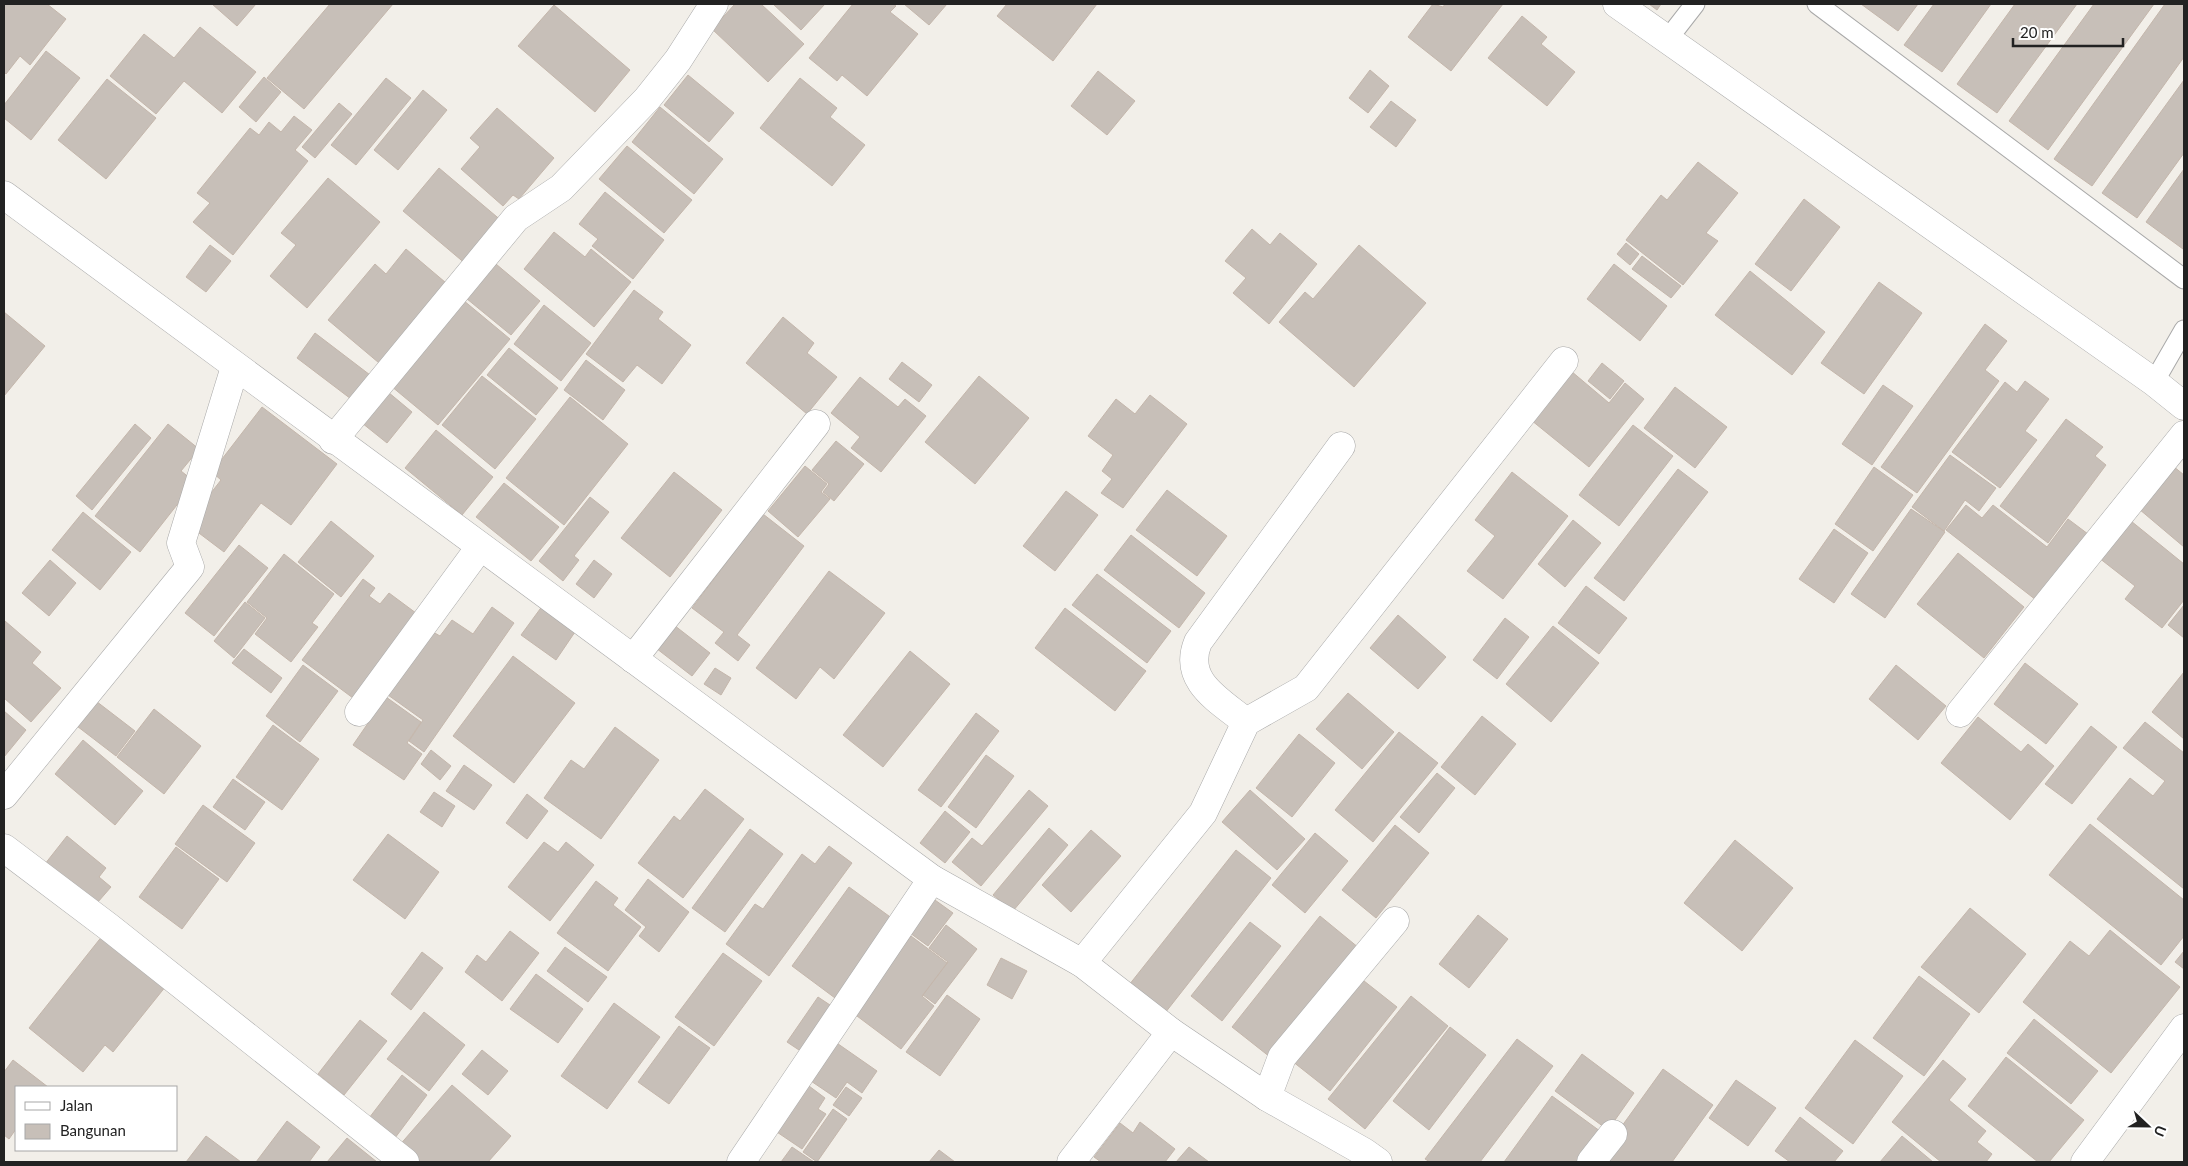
<svg xmlns="http://www.w3.org/2000/svg" width="2188" height="1166" viewBox="0 0 2188 1166" font-family="Lato,sans-serif">
	<style>
		.building { fill: #c7bfb8; stroke: #c4b6ab }
		.lines { fill: none; stroke-linecap: round; stroke-linejoin: round }
		.lane-casing { stroke: #a9a9a9; stroke-width: 21 }
		.street-casing { stroke: #a9a9a9; stroke-width: 29 }
		.lane { stroke: #fff; stroke-width: 19 }
		.street { stroke: #fff; stroke-width: 28 }
	</style>
	<rect width="100%" height="100%" fill="#f2efe9"/>
	<!-- building -->
	<g class="building">
		<path d="M4,4H47L66,19L30,65L20,56L6,74L4,72Z"/>
		<path d="M212,4H256L237,26Z"/>
		<path d="M330,4H393L304,109L267,78Z"/>
		<path d="M735,4H761L804,44L768,82L712,29Z"/>
		<path d="M773,4H825L801,30Z"/>
		<path d="M853,4H893L896,6L890,12L918,34L867,96L842,75L837,81L809,58Z"/>
		<path d="M904,4H947L929,25Z"/>
		<path d="M1007,4H1097L1053,61L997,16Z"/>
		<path d="M1433,4L1443,7L1445,4H1503L1451,71L1408,37Z"/>
		<path d="M1649,4H1661L1657,10Z"/>
		<path d="M1861,4H1918L1898,31Z"/>
		<path d="M1934,4H1991L1942,72L1904,45Z"/>
		<path d="M2015,4H2077L1997,113L1957,84Z"/>
		<path d="M2094,4H2154L2048,150L2009,121Z"/>
		<path d="M2165,4H2184V57L2092,186L2054,159Z"/>
		<path d="M554,5L630,70L595,112L518,46Z"/>
		<path d="M1522,16L1547,37L1541,44L1575,72L1547,106L1488,58Z"/>
		<path d="M200,27L256,72L222,113L184,81L156,114L110,76L144,34L174,58Z"/>
		<path d="M46,51L80,78L31,140L4,118V105Z"/>
		<path d="M1370,70L1389,86L1368,113L1349,98Z"/>
		<path d="M1098,71L1135,101L1107,135L1071,106Z"/>
		<path d="M688,75L734,113L709,142L664,105Z"/>
		<path d="M264,77L281,92L256,122L239,107Z"/>
		<path d="M386,78L411,98L356,165L331,145Z"/>
		<path d="M800,78L837,108L830,117L865,145L832,186L760,128Z"/>
		<path d="M107,79L156,118L106,179L58,140Z"/>
		<path d="M2184,80V153L2137,218L2102,193Z"/>
		<path d="M423,90L447,110L398,170L374,150Z"/>
		<path d="M1391,101L1416,120L1396,147L1370,127Z"/>
		<path d="M339,103L352,114L315,158L302,147Z"/>
		<path d="M660,107L723,159L694,194L632,142Z"/>
		<path d="M497,108L554,158L519,199L513,195L503,206L461,169L480,147L470,138Z"/>
		<path d="M294,116L312,130L295,150L308,161L233,255L193,222L210,203L197,193L250,128L259,135L269,122L281,132Z"/>
		<path d="M627,146L692,200L664,233L599,179Z"/>
		<path d="M1698,162L1738,193L1706,233L1718,241L1683,285L1626,240L1661,195L1667,200Z"/>
		<path d="M439,168L503,222L467,265L403,211Z"/>
		<path d="M2184,169V247L2183,249L2146,222Z"/>
		<path d="M328,178L380,222L307,308L270,276L296,245L281,233Z"/>
		<path d="M605,192L664,240L633,279L592,246L598,239L579,224Z"/>
		<path d="M1804,199L1840,227L1791,291L1755,264Z"/>
		<path d="M1252,229L1270,245L1280,233L1317,264L1269,324L1233,293L1246,278L1225,261Z"/>
		<path d="M554,232L585,257L591,249L631,282L594,327L524,269Z"/>
		<path d="M1626,243L1639,254L1630,265L1617,254Z"/>
		<path d="M210,245L231,261L206,292L186,277Z"/>
		<path d="M1359,245L1426,303L1354,387L1279,322L1305,292L1313,299Z"/>
		<path d="M406,249L452,288L385,368L328,320L375,264L386,274Z"/>
		<path d="M1642,256L1681,286L1671,298L1632,269Z"/>
		<path d="M490,259L540,301L511,335L461,294Z"/>
		<path d="M1614,264L1667,306L1640,341L1587,299Z"/>
		<path d="M1750,271L1825,332L1792,375L1715,315Z"/>
		<path d="M1879,282L1922,313L1864,394L1821,363Z"/>
		<path d="M634,290L663,312L658,319L691,345L662,384L637,365L623,382L586,354Z"/>
		<path d="M463,300L510,339L438,425L391,386Z"/>
		<path d="M544,305L591,343L561,381L514,344Z"/>
		<path d="M4,312L45,346L4,396Z"/>
		<path d="M783,317L814,343L807,353L837,377L807,414L746,363Z"/>
		<path d="M1985,324L2007,341L1985,370L1999,381L1917,493L1881,467Z"/>
		<path d="M315,333L374,378L355,402L297,358Z"/>
		<path d="M509,348L558,388L536,415L487,375Z"/>
		<path d="M586,360L625,390L603,420L564,390Z"/>
		<path d="M902,362L932,385L919,402L889,379Z"/>
		<path d="M1602,363L1624,381L1610,399L1588,381Z"/>
		<path d="M1571,371L1609,403L1625,383L1644,399L1589,467L1531,420Z"/>
		<path d="M482,376L536,419L495,469L442,425Z"/>
		<path d="M979,376L1029,418L975,484L925,442Z"/>
		<path d="M860,377L898,407L905,399L926,416L881,472L851,448L860,437L831,413Z"/>
		<path d="M2025,381L2049,399L2025,431L2037,440L2000,488L1952,452L2005,382L2017,392Z"/>
		<path d="M1883,385L1913,406L1872,465L1842,444Z"/>
		<path d="M1675,387L1727,427L1695,468L1644,428Z"/>
		<path d="M388,392L412,412L387,443L362,423Z"/>
		<path d="M1150,395L1187,424L1123,508L1101,493L1112,479L1102,471L1113,455L1088,436L1116,399L1135,414Z"/>
		<path d="M570,397L628,444L564,525L506,478Z"/>
		<path d="M262,407L337,464L291,525L261,503L224,552L187,524L221,480L212,472Z"/>
		<path d="M2066,419L2103,447L2095,456L2106,465L2048,543L2000,506Z"/>
		<path d="M135,424L151,438L92,510L76,496Z"/>
		<path d="M168,424L199,449L181,471L195,482L140,552L95,516Z"/>
		<path d="M1633,425L1673,456L1619,526L1579,495Z"/>
		<path d="M436,430L493,477L462,515L405,468Z"/>
		<path d="M836,441L864,464L834,501L823,492L829,484L812,470Z"/>
		<path d="M1950,455L1996,488L1979,511L1965,500L1944,531L1912,507Z"/>
		<path d="M805,466L827,484L821,492L830,499L798,537L768,511Z"/>
		<path d="M2173,466L2184,475V547L2139,509Z"/>
		<path d="M1874,467L1913,495L1873,551L1835,524Z"/>
		<path d="M1678,469L1708,492L1624,601L1594,578Z"/>
		<path d="M674,472L722,510L670,577L621,538Z"/>
		<path d="M1512,472L1568,516L1503,599L1467,571L1495,536L1475,520Z"/>
		<path d="M504,483L559,527L531,561L476,517Z"/>
		<path d="M1167,490L1227,536L1197,576L1136,530Z"/>
		<path d="M1066,491L1098,515L1055,571L1023,546Z"/>
		<path d="M590,497L609,512L574,556L579,560L563,581L539,561Z"/>
		<path d="M1966,505L1982,518L1993,505L2047,547L2068,519L2088,534L2036,600L1946,530Z"/>
		<path d="M1911,509L1945,532L1885,618L1851,594Z"/>
		<path d="M83,512L131,552L100,590L52,550Z"/>
		<path d="M763,514L804,546L737,635L750,645L738,661L715,643L724,632L692,608Z"/>
		<path d="M1573,520L1601,543L1565,587L1538,564Z"/>
		<path d="M331,521L374,556L341,597L298,562Z"/>
		<path d="M2131,521L2184,564V600L2162,628L2125,599L2135,586L2094,554Z"/>
		<path d="M1834,529L1868,553L1834,603L1799,579Z"/>
		<path d="M1131,535L1205,593L1179,628L1104,570Z"/>
		<path d="M239,545L268,568L214,636L185,613Z"/>
		<path d="M1958,553L2024,607L1984,658L1917,604Z"/>
		<path d="M284,554L334,594L312,623L318,627L291,662L255,634L267,618L247,602Z"/>
		<path d="M50,560L76,583L49,616L22,593Z"/>
		<path d="M594,560L612,574L594,598L576,584Z"/>
		<path d="M829,571L885,613L834,679L820,667L796,699L756,668Z"/>
		<path d="M1097,574L1171,631L1147,663L1072,605Z"/>
		<path d="M363,579L375,588L369,596L380,604L389,593L424,619L361,704L302,660Z"/>
		<path d="M1586,586L1627,618L1599,654L1558,623Z"/>
		<path d="M245,602L265,618L234,658L214,641Z"/>
		<path d="M543,605L577,629L556,660L521,635Z"/>
		<path d="M2184,605V638L2168,625Z"/>
		<path d="M492,607L514,623L424,752L409,741L423,720L388,695L433,632L440,636L452,620L473,634Z"/>
		<path d="M1065,608L1146,671L1115,711L1035,648Z"/>
		<path d="M1398,615L1446,657L1418,689L1370,648Z"/>
		<path d="M1505,618L1529,637L1497,679L1473,660Z"/>
		<path d="M5,621L41,652L32,663L61,688L31,722L4,698Z"/>
		<path d="M670,622L710,653L692,676L652,645Z"/>
		<path d="M1553,626L1599,663L1551,722L1506,684Z"/>
		<path d="M244,649L282,678L271,693L232,663Z"/>
		<path d="M910,651L950,684L883,767L843,735Z"/>
		<path d="M513,656L575,703L514,783L453,736Z"/>
		<path d="M2025,663L2078,704L2046,744L1994,704Z"/>
		<path d="M303,665L338,691L300,742L266,716Z"/>
		<path d="M1896,665L1946,706L1918,740L1869,699Z"/>
		<path d="M715,668L731,678L721,695L704,684Z"/>
		<path d="M2184,672V739L2152,712Z"/>
		<path d="M1348,693L1394,732L1362,769L1316,729Z"/>
		<path d="M386,697L421,722L407,743L422,754L404,780L353,745Z"/>
		<path d="M92,698L135,731L116,756L73,723Z"/>
		<path d="M154,709L201,746L164,794L117,757Z"/>
		<path d="M4,711L26,730L4,757Z"/>
		<path d="M976,713L999,731L941,807L918,790Z"/>
		<path d="M1482,716L1516,744L1475,795L1441,767Z"/>
		<path d="M1978,717L2021,752L2028,744L2054,766L2010,820L1941,763Z"/>
		<path d="M2145,722L2184,753V889L2097,819L2130,778L2153,796L2165,781L2123,748Z"/>
		<path d="M273,725L319,759L282,810L236,777Z"/>
		<path d="M2091,726L2117,747L2072,804L2045,784Z"/>
		<path d="M615,727L659,760L601,839L544,798L571,760L584,769Z"/>
		<path d="M1399,732L1438,763L1373,842L1335,810Z"/>
		<path d="M1299,734L1335,763L1292,817L1256,788Z"/>
		<path d="M83,740L143,791L115,825L55,774Z"/>
		<path d="M431,750L451,766L440,780L421,764Z"/>
		<path d="M986,755L1014,776L976,828L948,807Z"/>
		<path d="M464,765L492,785L474,810L446,791Z"/>
		<path d="M1437,773L1455,788L1419,833L1400,817Z"/>
		<path d="M233,779L265,802L245,830L213,807Z"/>
		<path d="M705,789L744,819L683,898L638,863L674,816L680,821Z"/>
		<path d="M1029,790L1048,806L981,886L952,862L972,838L982,846Z"/>
		<path d="M1250,790L1305,839L1277,870L1222,822Z"/>
		<path d="M434,792L455,806L442,827L420,812Z"/>
		<path d="M527,794L548,811L527,839L506,823Z"/>
		<path d="M203,805L255,843L227,882L175,844Z"/>
		<path d="M945,811L970,832L945,863L920,843Z"/>
		<path d="M2090,824L2184,900V936L2161,965L2049,875Z"/>
		<path d="M1395,825L1429,853L1376,918L1342,890Z"/>
		<path d="M1049,828L1068,845L1013,911L993,895Z"/>
		<path d="M750,829L783,854L725,932L692,908Z"/>
		<path d="M1091,830L1121,856L1071,912L1042,885Z"/>
		<path d="M1315,833L1348,861L1305,913L1272,885Z"/>
		<path d="M388,834L439,872L405,919L353,880Z"/>
		<path d="M67,836L106,868L99,877L111,887L91,910L41,869Z"/>
		<path d="M1735,840L1793,888L1742,951L1684,903Z"/>
		<path d="M544,842L558,852L566,842L594,865L550,921L508,887Z"/>
		<path d="M829,846L852,863L769,976L726,944L755,904L763,909L802,854L815,864Z"/>
		<path d="M176,847L219,879L182,929L139,897Z"/>
		<path d="M1236,850L1271,878L1165,1013L1129,985Z"/>
		<path d="M648,879L689,912L659,952L639,936L646,927L625,910Z"/>
		<path d="M596,881L618,898L613,905L641,927L608,971L557,933Z"/>
		<path d="M849,887L893,919L835,998L792,966Z"/>
		<path d="M928,895L953,913L928,946L903,928Z"/>
		<path d="M1970,908L2026,954L1979,1013L1921,967Z"/>
		<path d="M1478,915L1508,939L1469,988L1439,964Z"/>
		<path d="M1320,916L1359,948L1270,1057L1232,1027Z"/>
		<path d="M1250,922L1281,946L1222,1021L1191,996Z"/>
		<path d="M946,925L977,949L935,1004L923,995L948,962L929,948Z"/>
		<path d="M2110,930L2180,987L2111,1073L2023,1002L2070,941L2089,956Z"/>
		<path d="M510,931L539,953L502,1001L465,972L477,955L486,962Z"/>
		<path d="M103,935L166,986L113,1052L105,1045L83,1072L29,1028Z"/>
		<path d="M911,936L947,963L922,996L934,1006L901,1049L853,1013Z"/>
		<path d="M565,947L607,977L588,1002L547,971Z"/>
		<path d="M2184,951V969L2175,962Z"/>
		<path d="M422,952L443,968L411,1010L391,994Z"/>
		<path d="M723,953L762,981L714,1046L675,1017Z"/>
		<path d="M1001,958L1027,971L1012,999L987,985Z"/>
		<path d="M536,974L583,1009L558,1043L510,1009Z"/>
		<path d="M1919,976L1970,1014L1924,1076L1873,1038Z"/>
		<path d="M1359,977L1397,1007L1330,1091L1292,1061Z"/>
		<path d="M947,995L980,1019L940,1076L906,1052Z"/>
		<path d="M1411,996L1448,1026L1365,1129L1328,1099Z"/>
		<path d="M818,997L833,1007L802,1052L787,1042Z"/>
		<path d="M614,1003L660,1037L607,1109L561,1076Z"/>
		<path d="M424,1012L465,1045L429,1091L387,1059Z"/>
		<path d="M2034,1019L2098,1071L2071,1104L2007,1053Z"/>
		<path d="M360,1020L387,1041L344,1095L318,1074Z"/>
		<path d="M679,1026L710,1048L669,1104L638,1082Z"/>
		<path d="M1450,1027L1486,1055L1429,1130L1393,1101Z"/>
		<path d="M831,1039L877,1071L862,1093L847,1082L836,1098L805,1077Z"/>
		<path d="M1517,1039L1553,1066L1480,1162H1430L1425,1159Z"/>
		<path d="M1855,1040L1903,1076L1853,1144L1805,1108Z"/>
		<path d="M482,1050L508,1071L488,1095L462,1074Z"/>
		<path d="M1582,1054L1634,1093L1608,1130L1555,1091Z"/>
		<path d="M2006,1057L2084,1120L2049,1162H2038L1968,1106Z"/>
		<path d="M13,1060L48,1087H16V1129L9,1139L4,1135V1072Z"/>
		<path d="M1943,1060L1966,1079L1949,1100L1986,1131L1977,1142L1992,1154L1986,1162H1941L1892,1122Z"/>
		<path d="M1663,1069L1713,1105L1672,1162H1596Z"/>
		<path d="M402,1075L427,1095L392,1142L366,1122Z"/>
		<path d="M1736,1080L1776,1108L1748,1146L1709,1118Z"/>
		<path d="M452,1085L511,1136L488,1162H415L398,1147Z"/>
		<path d="M809,1086L825,1098L818,1109L826,1114L802,1149L768,1126Z"/>
		<path d="M846,1087L862,1098L849,1116L833,1105Z"/>
		<path d="M1552,1096L1604,1134L1584,1162H1504Z"/>
		<path d="M833,1109L847,1119L817,1162L803,1152Z"/>
		<path d="M1800,1117L1843,1151L1834,1162H1790L1775,1151Z"/>
		<path d="M287,1121L320,1147L309,1162H256Z"/>
		<path d="M1140,1122L1175,1149L1165,1162H1101L1094,1157L1120,1123L1133,1133Z"/>
		<path d="M206,1136L241,1162H186Z"/>
		<path d="M1902,1136L1933,1162H1880Z"/>
		<path d="M347,1138L377,1162H327Z"/>
		<path d="M792,1147L814,1162H781Z"/>
		<path d="M1189,1147L1209,1162H1176Z"/>
		<path d="M939,1150L955,1162H929Z"/>
	</g>
	<g class="lines">
		<!-- lane casing -->
		<g class="lane-casing">
			<g id="lane">
				<path d="M1817,4L2184,279"/>
				<path d="M1667,40L1695,4"/>
				<path d="M2154,382L2184,330"/>
			</g>
		</g>
		<!-- street casing -->
		<g class="street-casing">
			<g id="street">
				<path d="M1617,4L2154,382L2184,406"/>
				<path d="M4,195L932,879L1082,963L1171,1032L1267,1097L1364,1152L1378,1162"/>
				<path d="M333,440L516,218L561,188L647,99L678,60L714,4"/>
				<path d="M633,659L816,424"/>
				<path d="M359,712L480,547"/>
				<path d="M1960,713L2184,435"/>
				<path d="M1246,722C1219,700 1182,681 1198,642L1341,446"/>
				<path d="M4,795L190,567L181,543L235,367"/>
				<path d="M4,848L110,928L405,1162"/>
				<path d="M1082,963L1203,813L1246,722L1306,688L1564,361"/>
				<path d="M1267,1097L1282,1057L1395,921"/>
				<path d="M741,1162L932,879"/>
				<path d="M1071,1162L1171,1032"/>
				<path d="M1591,1162L1613,1134"/>
				<path d="M2085,1162L2184,1028"/>
			</g>
		</g>
		<!-- lane -->
		<use href="#lane" class="lane"/>
		<!-- street -->
		<use href="#street" class="street"/>
	</g>
	<!-- border -->
	<rect width="2188" height="1166" fill="none" stroke="#222222" stroke-width="10"/>
	<!-- legend -->
	<rect x="15" y="1086" width="162" height="65" fill="#ffffff" stroke="#a7a7a7"/>
	<rect x="25" y="1102" width="25" height="8" fill="#ffffff" stroke="#a7a7a7"/>
	<text x="60" y="1111" font-size="15" fill="#222222">Jalan</text>
	<rect x="25" y="1124" width="25" height="15" fill="#c7bfb8" stroke="#a7a7a7"/>
	<text x="60" y="1136" font-size="15" fill="#222222">Bangunan</text>
	<!-- north arrow -->
	<g transform="translate(2148 1126) rotate(112)" stroke="#ffffff" stroke-width="4" paint-order="stroke">
	<path d="M0-4L9 19L0 12L-9 19Z" fill="#222222"/>
	<text y="-8" font-size="14" font-weight="bold" text-anchor="middle" fill="#222222">U</text>
	</g>
	<!-- scale -->
	<path d="M2013 38v8h110v-8" fill="none" stroke="#222222" stroke-width="2.5"/>
	<text x="2020" y="38" font-size="15" fill="#222222" stroke="#ffffff" stroke-width="4" paint-order="stroke">20 m</text>
</svg>
